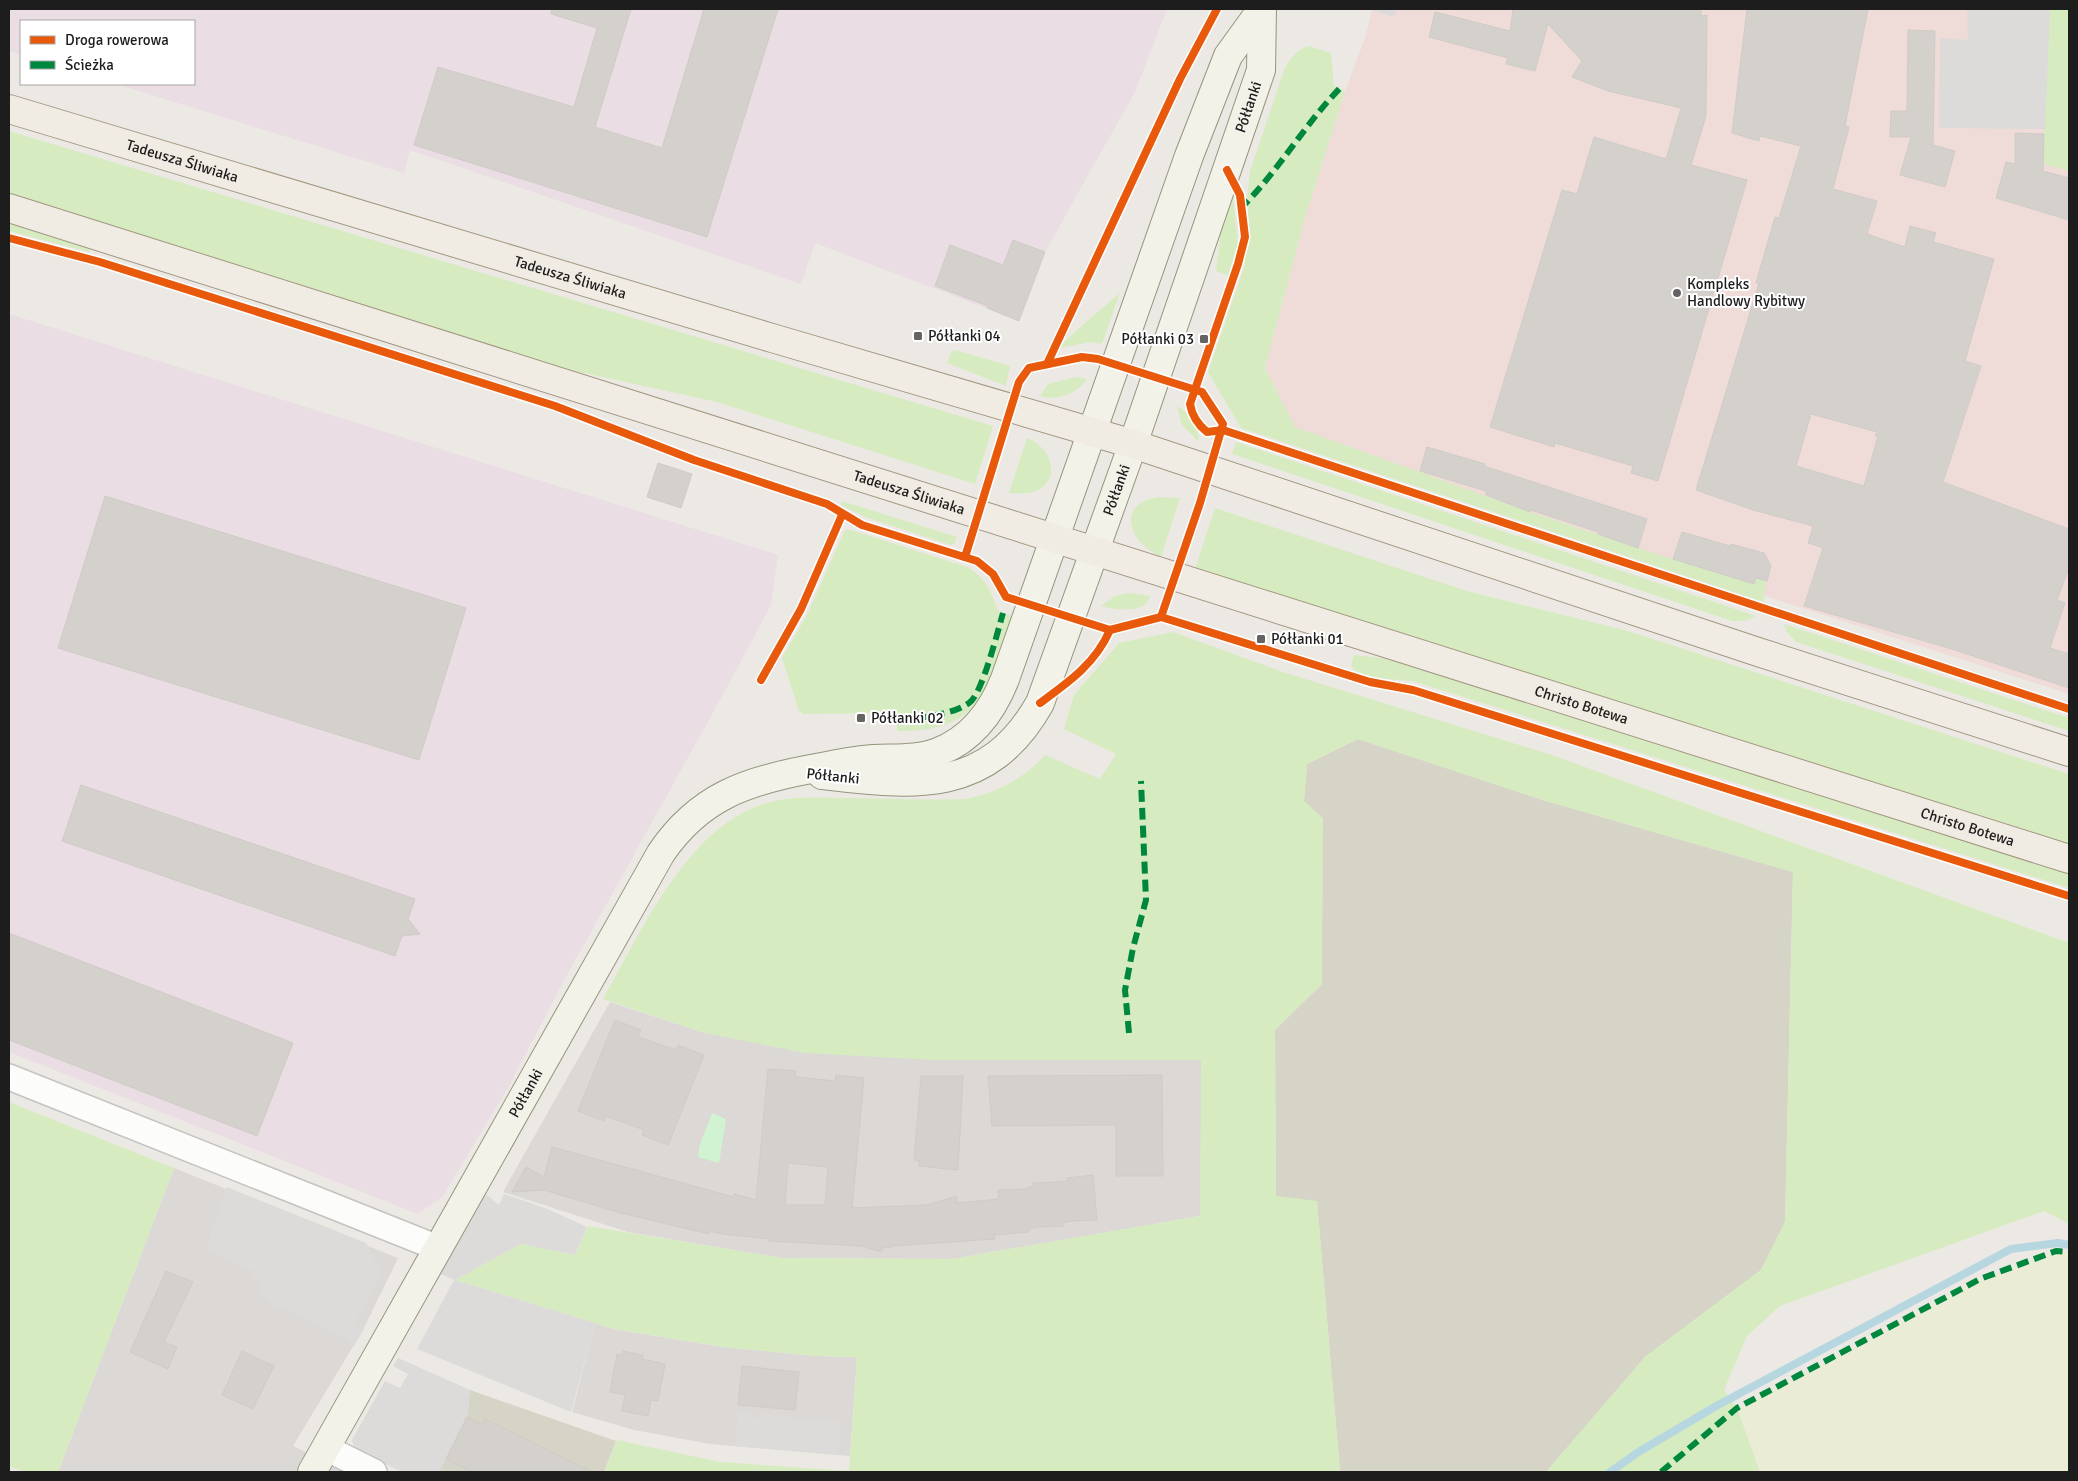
<svg xmlns="http://www.w3.org/2000/svg" width="2078" height="1481" viewBox="0 0 2078 1481" font-family="Signika,sans-serif">
	<style>
		.residential { fill: #dbd8d6 }
		.commercial { fill: #efdcd8 }
		.industrial { fill: #eadde4 }
		.construction { fill: #d5d4c6 }
		.farmland { fill: #ebecd6 }
		.grass { fill: #d7ebc1 }
		.park { fill: #d1f3d1 }
		.parking { fill: #dcdbd9 }
		.lines { fill: none; stroke-linecap: round; stroke-linejoin: round }
		.stream { stroke: #b6d7e0; stroke-width: 8 }
		.building { fill: #d4d1cd; stroke: #cfcbc6; fill-rule: evenodd }
		.street-casing { stroke: #c4c3c1; stroke-width: 28 }
		.secondary-casing { stroke: #93957c; stroke-width: 30 }
		.primary-casing { stroke: #a29781; stroke-width: 30 }
		.street { stroke: #fcfcfb; stroke-width: 25 }
		.secondary { stroke: #f3f2e9; stroke-width: 28 }
		.primary { stroke: #f0ebe3; stroke-width: 28 }
		.quiet { stroke: #00873e; stroke-width: 6; stroke-dasharray: 12 6; stroke-linecap: butt }
		.cycleway-casing { stroke: #fff; stroke-width: 11 }
		.cycleway { stroke: #e8590c; stroke-width: 8 }
		.poi-dot { fill: #656463; stroke: #fff; stroke-width: 2 }
		.labels { text-anchor: middle; dominant-baseline: central; stroke-width: 4; stroke-linejoin: round; paint-order: stroke }
		.street-label { font-size: 15px; fill: #1d1d1d; stroke: #fff }
		.poi-label { font-size: 15px; fill: #1d1d1d; stroke: #fff; text-anchor: start }
	</style>
	<rect width="100%" height="100%" fill="#ece9e4"/>
	<!-- residential -->
	<g class="residential">
		<path d="M610,1002L705,1033L933,1060H1202L1200,1216L952,1259L782,1258L628,1232L503,1192Z"/>
		<path d="M174,1168L398,1258L363,1330L293,1446L347,1472H58Z"/>
		<path d="M595,1323L614,1329L723,1347L814,1356L857,1357L850,1456L710,1444L634,1430L572,1412Z"/>
	</g>
	<!-- commercial -->
	<path class="commercial" d="M1372,9H2069V694L1554,528L1295,427L1265,368L1305,218L1345,91L1365,38Z"/>
	<!-- industrial -->
	<g class="industrial">
		<path d="M9,9H1167L1135,92L1045,252L1019,321L815,243L801,284L410,150L404,173L116,84H194V21H21V54L9,51Z"/>
		<path d="M9,314L778,555L771,605L726,689L561,986L508,1088L443,1196L418,1214L9,1052Z"/>
	</g>
	<!-- construction -->
	<g class="construction">
		<path d="M1358,739L1546,801L1793,872L1785,1222L1761,1270L1645,1357L1546,1472H1340L1317,1202L1276,1197L1275,1030L1322,984L1304,801L1307,764Z"/>
		<path d="M470,1390L616,1441L604,1472H439L467,1417Z"/>
	</g>
	<!-- farmland -->
	<path class="farmland" d="M2056,1251L2069,1252V1472H1760L1737,1408L1980,1279Z"/>
	<!-- grass -->
	<g class="grass">
		<path d="M2050,9H2069V171L2043,164Z"/>
		<path d="M1309,46L1331,53L1334,86L1345,91L1305,218L1265,368L1295,427L1530,512L1650,552L1754,584L1756,578L1767,581L1763,595L1765,596L1764,602L1241,428L1208,372L1245,265V250L1250,232L1247,199L1250,171L1284,70C1289,60 1297,49 1309,46Z"/>
		<path d="M9,131L993,426L975,484L717,402L561,368L9,193Z"/>
		<path d="M1233,197L1238,244L1228,275L1216,271L1221,230Z"/>
		<path d="M9,223L90,249L89,252L9,231Z"/>
		<path d="M1120,293L1102,344L1090,342L1060,348C1062,341 1110,302 1120,293Z"/>
		<path d="M955,350L1010,366L1006,386L947,363L952,351Z"/>
		<path d="M1076,377L1087,379C1076,394 1059,401 1040,396L1048,384Z"/>
		<path d="M1177,406C1187,410 1202,431 1198,441L1182,425Z"/>
		<path d="M1027,438C1043,445 1053,457 1051,475C1044,494 1027,494 1009,493Z"/>
		<path d="M1236,442L1756,616L1745,621H1732L1232,454Z"/>
		<path d="M1160,497L1180,498L1161,557C1128,543 1115,502 1160,497Z"/>
		<path d="M842,501L957,537L955,543L951,545L865,517L841,505Z"/>
		<path d="M1215,508L1467,591L1628,631L2069,774V845L1195,569Z"/>
		<path d="M845,530H851L967,567C986,578 991,591 998,611L1012,616C991,686 982,733 897,731V713L804,714L799,711L782,658L808,613Z"/>
		<path d="M1130,593L1150,596C1148,600 1147,604 1143,606C1132,612 1112,609 1101,606L1115,596Z"/>
		<path d="M1784,624L2069,718V731L1796,642L1787,632Z"/>
		<path d="M1173,632L1286,673L1552,755L2069,943V1224L2044,1211L1780,1306L1747,1336L1724,1390L1737,1408L1760,1472H1546L1645,1357L1761,1270L1785,1222L1793,872L1546,801L1358,739L1307,764L1304,801L1323,818L1322,984L1275,1030L1276,1196L1317,1201L1340,1472H604L617,1440L720,1462L849,1471L857,1357L814,1356L723,1347L614,1329L455,1280L521,1244L575,1255L588,1226L782,1258L952,1259L1200,1216L1201,1060H933L805,1053L705,1033L603,999C643,929 692,814 780,800C803,796 829,798 852,798C890,799 928,800 966,799C998,792 1023,779 1045,755L1100,779L1116,754L1064,729L1074,695L1119,643Z"/>
		<path d="M1354,655L1383,658L2069,874V888L1416,682C1401,678 1359,682 1351,665Z"/>
		<path d="M9,1102L174,1168L58,1472H25L9,1466Z"/>
	</g>
	<!-- park -->
	<path class="park" d="M712,1113L726,1119L719,1163L698,1157L699,1147Z"/>
	<!-- parking -->
	<g class="parking">
		<path d="M1375,9H1397L1394,17L1374,11Z"/>
		<path d="M1967,9H2050L2045,129L1939,128L1940,38L1968,40Z"/>
		<path d="M227,1187L366,1243L382,1274L354,1324L363,1330L353,1348L347,1339L266,1301L251,1269L205,1250Z"/>
		<path d="M481,1190L499,1205L504,1194L545,1208L587,1227L575,1255L521,1244L455,1280L595,1323L571,1412L417,1349L454,1280L441,1274L440,1263Z"/>
		<path d="M398,1358L470,1390L467,1417L439,1472H402L355,1449L352,1440L385,1381L400,1388L408,1374L393,1366Z"/>
		<path d="M738,1412L750,1413V1416L760,1418L761,1414L841,1423L839,1454L735,1446Z"/>
	</g>
	<g class="lines">
		<!-- stream -->
		<path class="stream" d="M1610,1472L1640,1451L1718,1405L2011,1249L2058,1243L2069,1245"/>
	</g>
	<!-- building -->
	<g class="building">
		<path d="M552,9H631L595,127L662,148L704,9H778L707,237L414,145L438,67L574,107L597,28L551,14Z"/>
		<path d="M1513,9H1701V16L1707,15L1706,116L1691,165L1747,180L1658,481L1631,473L1633,466L1555,443L1554,447L1490,427L1562,190L1577,194L1594,137L1666,159L1681,108L1608,91L1572,77L1582,61L1548,24L1535,71L1506,64L1508,58L1429,37L1435,12L1510,31Z"/>
		<path d="M1747,9H1868L1845,126L1849,127L1833,189L1877,201L1867,234L1905,247L1910,226L1936,233L1933,242L1994,259L1965,361L1981,366L1943,482L2069,529V568L2057,600L2065,603L2050,648L2069,654V688L1952,649L1804,606L1823,548L1808,543L1813,526L1753,510L1696,490L1759,283H1756L1775,217L1779,218L1801,146L1760,136L1759,141L1732,133ZM1811,414L1877,432L1875,436H1878L1864,486L1796,466Z"/>
		<path d="M1908,30L1935,31L1933,145L1955,151L1945,187L1900,175L1911,137H1890L1891,111H1907Z"/>
		<path d="M2015,133L2044,134L2043,171L2069,178V220L1996,198L2006,162L2015,164Z"/>
		<path d="M1013,240L1045,252L1019,321L987,308L988,306L935,286L950,245L1003,265Z"/>
		<path d="M1427,447L1485,464L1484,466L1647,519L1638,548L1598,534V532L1531,510L1530,512L1486,495V491L1420,471Z"/>
		<path d="M658,463L692,474L681,508L647,497Z"/>
		<path d="M105,496L466,608L419,760L58,648Z"/>
		<path d="M1682,532L1730,546L1731,544L1764,553L1771,566L1767,581L1756,578L1754,584L1673,559Z"/>
		<path d="M81,785L415,899L408,919L420,934L402,936L395,956L62,841Z"/>
		<path d="M9,933L293,1043L257,1136L9,1040Z"/>
		<path d="M615,1020L641,1030L638,1037L676,1050L678,1045L704,1055L668,1145L642,1135L644,1130L606,1116L604,1121L578,1111Z"/>
		<path d="M768,1069L796,1071L795,1077L835,1081L836,1075L864,1078L852,1208L927,1205L957,1196V1203L999,1199L998,1190L1024,1189L1033,1186V1183L1058,1182L1067,1181V1178L1093,1175L1097,1220L1072,1221L1063,1223V1226L1037,1227L1029,1229V1232L994,1235L995,1239L892,1246V1247L882,1248V1252L861,1246L769,1241V1239L723,1234L709,1231V1234L617,1212L544,1190L512,1192L526,1167L544,1177L552,1147L734,1197V1194L756,1200ZM788,1163L828,1167L825,1205H785Z"/>
		<path d="M1162,1075L1163,1176H1116V1125L992,1126L988,1076Z"/>
		<path d="M921,1076H963L958,1170L919,1166L920,1161L914,1160Z"/>
		<path d="M166,1271L193,1282L164,1342L177,1347L168,1369L130,1352Z"/>
		<path d="M242,1351L274,1366L253,1409L222,1395Z"/>
		<path d="M623,1351L643,1355L642,1359L665,1364L658,1401L651,1400L648,1416L622,1411L625,1395L610,1392L617,1354L622,1355Z"/>
		<path d="M742,1366L799,1372L795,1410L738,1405Z"/>
		<path d="M467,1417L482,1425L485,1419L592,1472H473L446,1459Z"/>
	</g>
	<g class="lines">
		<!-- street casing -->
		<g class="street-casing">
			<g id="street">
				<path d="M9,1077L438,1248"/>
				<path d="M326,1448L374,1472"/>
			</g>
		</g>
		<!-- secondary casing -->
		<g class="secondary-casing">
			<g id="secondary">
				<path id="s1" d="M822,775C915,786 988,795 1040,703L1133,444L1261,70L1262,9"/>
				<path id="s2" d="M312,1472L661,853C699,797 746,781 811,769C828,766 845,762 863,760C887,757 915,761 938,752C972,739 992,712 1005,679L1189,156L1228,56L1262,9"/>
			</g>
		</g>
		<!-- primary casing -->
		<g class="primary-casing">
			<g id="primary">
				<path id="s3" d="M9,109L772,338L1133,444L1758,652L2069,752"/>
				<path id="s4" d="M9,208L2069,859"/>
			</g>
		</g>
		<!-- street -->
		<use href="#street" class="street"/>
		<!-- secondary -->
		<use href="#secondary" class="secondary"/>
		<!-- primary -->
		<use href="#primary" class="primary"/>
		<!-- quiet -->
		<g class="quiet">
			<path d="M1240,209C1278,172 1304,125 1341,87"/>
			<path d="M897,722C919,717 950,716 969,703C982,695 998,630 1003,613"/>
			<path d="M1129,1033L1125,990L1133,948L1146,900L1141,781"/>
			<path d="M1661,1472L1737,1408L1980,1279L2056,1251L2069,1252"/>
		</g>
		<!-- cycleway casing -->
		<g class="cycleway-casing">
			<g id="cycleway">
				<path d="M1227,170L1240,195L1245,237L1238,264L1190,404C1192,416 1197,424 1207,432L1223,430L2069,709"/>
				<path d="M9,238L100,262L555,406L694,460L827,504L862,525L977,561L993,574L1006,597L1110,630L1161,617L1370,682L1413,690L2069,896"/>
				<path d="M1047,364L1180,79L1217,9"/>
				<path d="M965,557L1019,382L1029,368L1082,357L1098,359L1202,392L1223,424L1200,503L1161,617"/>
				<path d="M761,680L801,609L842,515"/>
				<path d="M1040,703C1069,682 1095,664 1110,630"/>
			</g>
		</g>
		<!-- cycleway -->
		<use href="#cycleway" class="cycleway"/>
	</g>
	<!-- markers -->
	<g class="poi-dot">
		<circle cx="1677" cy="293" r="5"/>
		<rect x="913" y="331" width="10" height="10" rx="2.5"/>
		<rect x="1199" y="334" width="10" height="10" rx="2.5"/>
		<rect x="1256" y="634" width="10" height="10" rx="2.5"/>
		<rect x="856" y="713" width="10" height="10" rx="2.5"/>
	</g>
	<g class="labels">
		<!-- street labels -->
		<g class="street-label">
			<text stroke="none"><textPath href="#s1" startOffset="880">Półłanki</textPath></text>
			<text stroke="none"><textPath href="#s3" startOffset="181">Tadeusza Śliwiaka</textPath></text>
			<text stroke="none"><textPath href="#s3" startOffset="586">Tadeusza Śliwiaka</textPath></text>
			<text stroke="none"><textPath href="#s1" startOffset="475">Półłanki</textPath></text>
			<text stroke="none"><textPath href="#s4" startOffset="944">Tadeusza Śliwiaka</textPath></text>
			<text stroke="none"><textPath href="#s4" startOffset="1649">Christo Botewa</textPath></text>
			<text transform="translate(833 776) rotate(6)">Półłanki</text>
			<text stroke="none"><textPath href="#s4" startOffset="2054">Christo Botewa</textPath></text>
			<text stroke="none"><textPath href="#s2" startOffset="435">Półłanki</textPath></text>
		</g>
		<!-- poi labels -->
		<g class="poi-label">
			<text x="1687" y="284">Kompleks<tspan x="1687" dy="17">Handlowy Rybitwy</tspan></text>
			<text x="928" y="336">Półłanki 04</text>
			<text x="1194" y="339" text-anchor="end">Półłanki 03</text>
			<text x="1271" y="639">Półłanki 01</text>
			<text x="871" y="718">Półłanki 02</text>
		</g>
	</g>
	<!-- border -->
	<rect width="2078" height="1481" fill="none" stroke="#1d1d1d" stroke-width="20"/>
	<!-- legend -->
	<rect x="20" y="20" width="175" height="65" fill="#ffffff" stroke="#a5a5a5"/>
	<rect x="30" y="36" width="25" height="8" fill="#e8590c" stroke="#a5a5a5"/>
	<text x="65" y="45" font-size="15" fill="#1d1d1d">Droga rowerowa</text>
	<rect x="30" y="61" width="25" height="8" fill="#00873e" stroke="#a5a5a5"/>
	<text x="65" y="70" font-size="15" fill="#1d1d1d">Ścieżka</text>
</svg>
